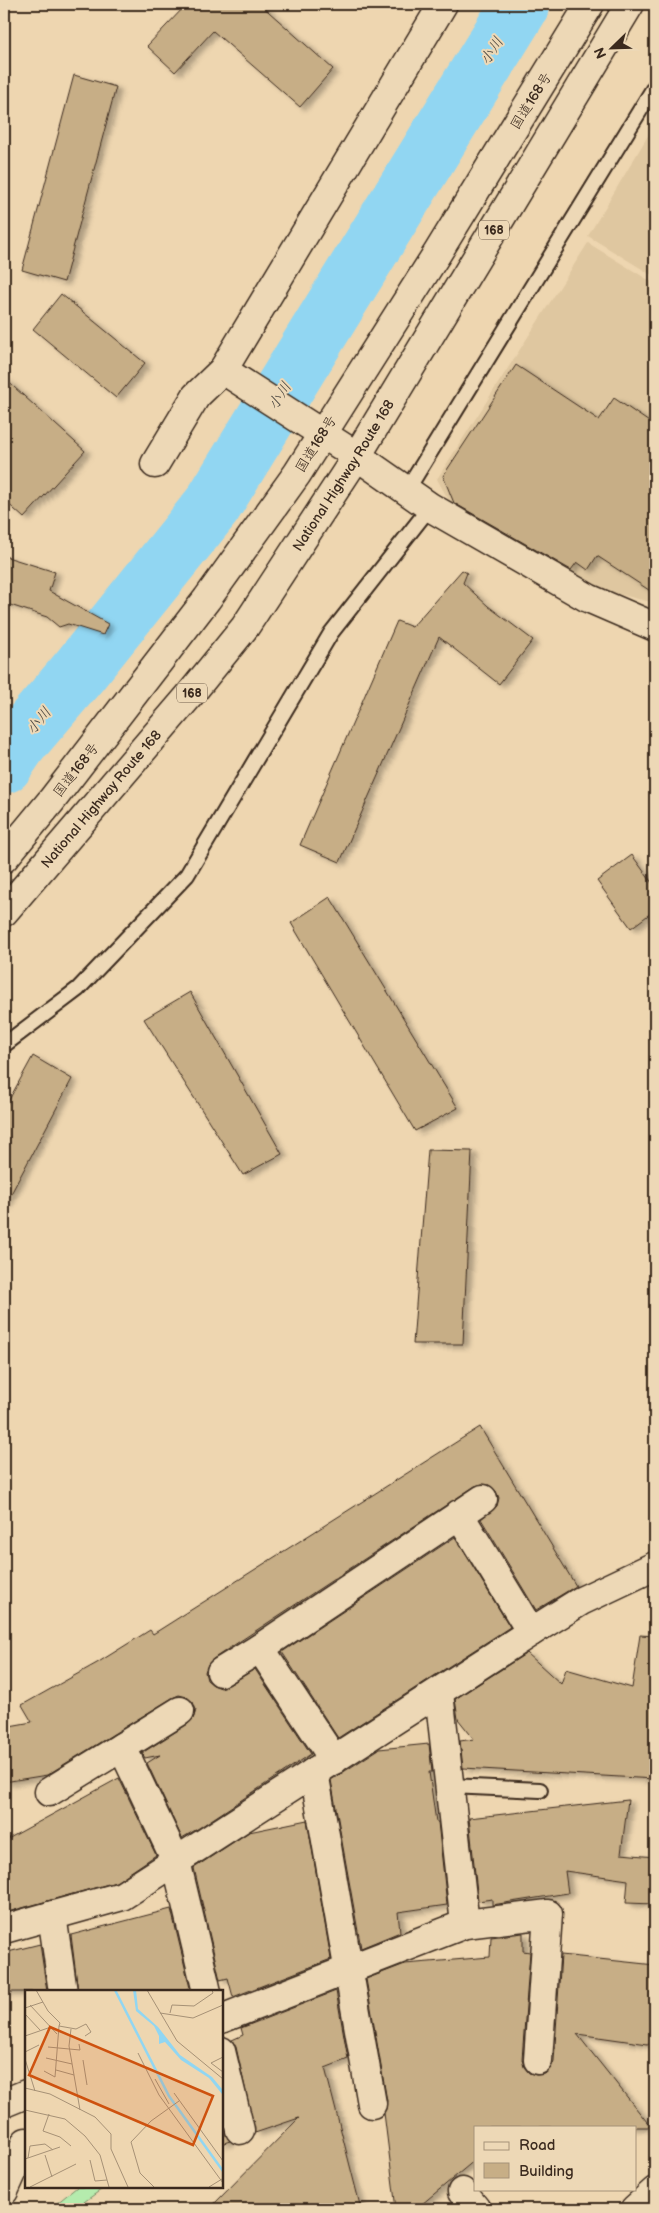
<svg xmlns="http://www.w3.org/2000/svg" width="659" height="2213" viewBox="0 0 659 2213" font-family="'Balsamiq Sans','Klee One',sans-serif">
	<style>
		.built { fill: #dfc7a0 }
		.green { fill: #b5ebad; stroke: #788a66 }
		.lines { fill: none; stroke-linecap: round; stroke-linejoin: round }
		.river { stroke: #91d6f2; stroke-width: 59 }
		.building { fill: #c7ae86; stroke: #3b2a1e; filter: url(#shadow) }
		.lane-casing { stroke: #3b2a1e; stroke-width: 18 }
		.street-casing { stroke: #3b2a1e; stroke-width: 31 }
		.highway-casing { stroke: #3b2a1e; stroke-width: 31 }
		.lane { stroke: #edd8b6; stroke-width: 14 }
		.street { stroke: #edd8b6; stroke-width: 28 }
		.highway { stroke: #edd8b6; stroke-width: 28 }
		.labels { text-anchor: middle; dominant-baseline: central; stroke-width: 4; stroke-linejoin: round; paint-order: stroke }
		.shield { fill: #edd8b6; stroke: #705e4c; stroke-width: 1 }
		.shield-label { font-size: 12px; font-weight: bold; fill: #3b2a1e }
		.street-label { font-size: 14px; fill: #3b2a1e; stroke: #edd8b6 }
		.water-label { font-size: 15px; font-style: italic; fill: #48443e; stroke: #edd8b6 }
		.inset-river { fill: none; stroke: #91d6f2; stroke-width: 2.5 }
		.inset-road { fill: none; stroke: #a69176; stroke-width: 1 }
		.view { fill: #ce520f; fill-opacity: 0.15; stroke: #ce520f; stroke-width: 2.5 }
		.inset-edge { fill: none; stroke: #3b2a1e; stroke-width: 2.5 }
	</style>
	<defs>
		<filter id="shadow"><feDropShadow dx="5.5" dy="3" stdDeviation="2.5" flood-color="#0004"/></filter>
	</defs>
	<rect width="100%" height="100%" fill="#eed6b0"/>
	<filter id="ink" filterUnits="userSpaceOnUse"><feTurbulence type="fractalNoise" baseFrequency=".02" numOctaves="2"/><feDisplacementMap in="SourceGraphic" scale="10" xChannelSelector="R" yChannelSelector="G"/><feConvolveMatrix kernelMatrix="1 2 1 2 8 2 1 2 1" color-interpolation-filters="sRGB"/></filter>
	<g filter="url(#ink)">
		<!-- built -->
		<g class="built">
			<path d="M655,124V277L588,236Z"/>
			<path d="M588,243L655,284V603L573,583L453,508L437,479Z"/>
		</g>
		<!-- green -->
		<path class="green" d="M77,2187H105L74,2209H53L51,2208Z"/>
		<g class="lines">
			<!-- river -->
			<path class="river" d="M4,764L19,742L77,674L212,506L521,4"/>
		</g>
		<!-- building -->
		<g class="building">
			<path d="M182,4H260L333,69L300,107L213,31L175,72L147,46L185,6Z"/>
			<path d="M74,75L116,87L64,282L22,270Z"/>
			<path d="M61,294L145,363L116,398L33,329Z"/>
			<path d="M516,365L599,420L614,398L655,426V594L597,556L588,570L577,562L571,570L454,503L443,476Z"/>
			<path d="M4,378L85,451L24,518L4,500Z"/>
			<path d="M4,556L55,572L49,591L108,624L103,635L68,624L59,627L47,617L4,603Z"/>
			<path d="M462,570L467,573L463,583L488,606L533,640L499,684L439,637L340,862L300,845L397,621L412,627Z"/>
			<path d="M632,855L655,887V910L631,928L597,881Z"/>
			<path d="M330,897L458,1108L415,1131L291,923Z"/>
			<path d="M190,992L282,1154L243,1175L144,1019Z"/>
			<path d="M33,1056L72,1079L4,1207V1109Z"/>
			<path d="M428,1150L472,1151L463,1344H413Z"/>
			<path d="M480,1427L576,1586L536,1610L481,1519L497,1506L499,1498L496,1491L489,1485L482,1484L475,1486L213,1659L208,1664L205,1672L207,1680L213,1685L221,1688L229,1685L255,1669L311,1754L199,1828L182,1838L147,1763L160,1755L145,1758L142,1753L188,1724L193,1719L196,1710L193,1702L187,1697L179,1695L172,1698L47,1775L4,1782V1727L32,1722L22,1705L97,1663L150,1630L153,1634Z"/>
			<path d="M455,1537L510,1627L338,1738L282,1652Z"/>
			<path d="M640,1635L655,1636V1779L463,1768L460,1741L474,1739L458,1719L455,1699L527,1653L561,1684L566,1669L632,1688Z"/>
			<path d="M429,1744L432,1772H429L436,1822H438L447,1905L398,1912L400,1932L361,1948L331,1780L379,1749Z"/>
			<path d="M119,1778L156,1855L116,1882L4,1913V1841Z"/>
			<path d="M628,1800L621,1854L655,1857V1904L626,1903L628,1880L565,1871L568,1893L492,1905V1899L478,1901L469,1818Z"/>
			<path d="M307,1820L331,1959L233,1997L228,1978L220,1980L194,1868L249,1832Z"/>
			<path d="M171,1909L190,1988L177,1992H78L71,1935Z"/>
			<path d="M523,1933V1951L530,1952L522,2059L524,2067L529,2073L536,2075L545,2074L551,2068L554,2061L561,1955L655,1965V2045L577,2034L651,2127H475V2160L416,2209H396L384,2113L387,2101L366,1979L405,1964L490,1957L491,1937Z"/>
			<path d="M40,1944L47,1992H4V1953Z"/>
			<path d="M336,1991L348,2059L325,2068L361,2209H209L299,2118L255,2133L236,2047L232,2040L243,2035L241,2028Z"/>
			<path d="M221,2119L225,2134L230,2141L221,2144Z"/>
		</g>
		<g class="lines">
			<!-- lane casing -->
			<g class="lane-casing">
				<g id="lane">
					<path d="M407,490L655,86"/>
					<path d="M4,1045L78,989L187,875L331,633L430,507"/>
					<path d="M450,1786L540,1790"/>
				</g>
			</g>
			<!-- street casing -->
			<g class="street-casing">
				<g id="street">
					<path d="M223,370L357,456L430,507L588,598L655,627"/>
					<path d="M155,464L196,396L223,370L443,4"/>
					<path d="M459,1514L531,1632"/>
					<path d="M260,1648L334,1760"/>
					<path d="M221,1672L260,1648L483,1499"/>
					<path d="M439,1693L465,1924"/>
					<path d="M122,1747L180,1711"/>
					<path d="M314,1772L372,2104"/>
					<path d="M49,1792L122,1747L176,1861L207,1992"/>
					<path d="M52,1915L63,1992"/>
					<path d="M4,1929L122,1896L531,1632L581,1601L655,1566"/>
					<path d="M221,2019L465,1924L548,1914L538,2060"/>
					<path d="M221,2051L240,2130"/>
					<path d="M4,2103L26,2094"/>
					<path d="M4,2191L26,2142"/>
					<path d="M462,2192L476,2209"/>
					<path d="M635,2209L655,2191"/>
				</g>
			</g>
			<!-- highway casing -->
			<g class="highway-casing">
				<g id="highway">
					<path d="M4,858L52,800L207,599L297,474L438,252L590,4"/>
					<path id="s1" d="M4,912L189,696L245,627L357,456L630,4"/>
				</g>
			</g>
			<!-- lane -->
			<use href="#lane" class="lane"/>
			<!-- street -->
			<use href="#street" class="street"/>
			<!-- highway -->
			<use href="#highway" class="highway"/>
		</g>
	</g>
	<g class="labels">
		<!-- shield labels -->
		<g class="shield">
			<rect x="479" y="220.5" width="30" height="19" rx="4"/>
			<rect x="177" y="683.5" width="30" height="19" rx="4"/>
		</g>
		<g class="shield-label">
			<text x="494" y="230">168</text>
			<text x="192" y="693">168</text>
		</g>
		<!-- street labels -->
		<g class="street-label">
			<text transform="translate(531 101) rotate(-58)">国道168号</text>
			<text transform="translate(316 444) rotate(-58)">国道168号</text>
			<text stroke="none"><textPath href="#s1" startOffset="554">National Highway Route 168</textPath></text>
			<text transform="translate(76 770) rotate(-52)">国道168号</text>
			<text stroke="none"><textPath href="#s1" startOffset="149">National Highway Route 168</textPath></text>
		</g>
		<!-- water labels -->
		<g class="water-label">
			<text transform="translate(492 51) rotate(-58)">小川</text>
			<text transform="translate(280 396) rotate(-58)">小川</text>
			<text transform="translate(39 721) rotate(-51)">小川</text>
		</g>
	</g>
	<!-- overview -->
	<g transform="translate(25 1990)">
		<rect width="198" height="198" fill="#eed6b0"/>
		<path d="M108,0H111L113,19L133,37L155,65L187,87L197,99V104L184,88L156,70L140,52L134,54V46L129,36L111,21Z" fill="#91d6f2"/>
		<path class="inset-river" d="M90,0L144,106L198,181"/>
		<path class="inset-road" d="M11,0L23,21L35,33L34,36L51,39L61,34L66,42L60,46M122,0L152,51L198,89M5,15L32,44M0,18L18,12M135,23L168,28L198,15M145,23L147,15L169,16L188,3L187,0M0,24L15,40M46,39L44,56L55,120M0,46L26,37M23,57L55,60L54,54M0,62L14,55M113,63L134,105L198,193M198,67L186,73L198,82M21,68L47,74M0,69L10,101M58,70L62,95M31,80L49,85M19,81L30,87L34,36M130,89L144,114M0,98L25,104L70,127L86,144V159L103,197M149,103L198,171M0,120L40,129L60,146L75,165L84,197M24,124L18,141L35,147L46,156M20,165L27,187M3,168L5,156L20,154L28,160M0,169L35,157M65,170L70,191L82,190M5,197L51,174M129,197L115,183L106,152L126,131L154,111M184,197L197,189"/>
		<path class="view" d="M25,37L188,106L168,155L4,85Z"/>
		<rect width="198" height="198" class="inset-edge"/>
	</g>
	<!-- margin -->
	<rect width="659" height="2213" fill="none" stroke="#edd8b6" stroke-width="20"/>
	<rect x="10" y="10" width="639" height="2193" fill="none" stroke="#3b2a1e" stroke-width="2" filter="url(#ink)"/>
	<!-- legend -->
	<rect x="474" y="2126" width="162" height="65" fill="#edd8b6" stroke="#a69279"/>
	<rect x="484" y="2142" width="25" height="8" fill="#edd8b6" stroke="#a69279"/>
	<text x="519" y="2150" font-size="15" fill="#3b2a1e">Road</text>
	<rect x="484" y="2163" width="25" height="15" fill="#c7ae86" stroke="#a69279"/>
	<text x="519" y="2176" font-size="15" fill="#3b2a1e">Building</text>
	<!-- north arrow -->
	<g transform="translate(612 48) rotate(247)" stroke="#edd8b6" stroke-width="4" paint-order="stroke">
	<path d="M0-4L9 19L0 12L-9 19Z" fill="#3b2a1e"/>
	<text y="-8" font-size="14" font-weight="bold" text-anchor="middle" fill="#3b2a1e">N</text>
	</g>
</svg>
